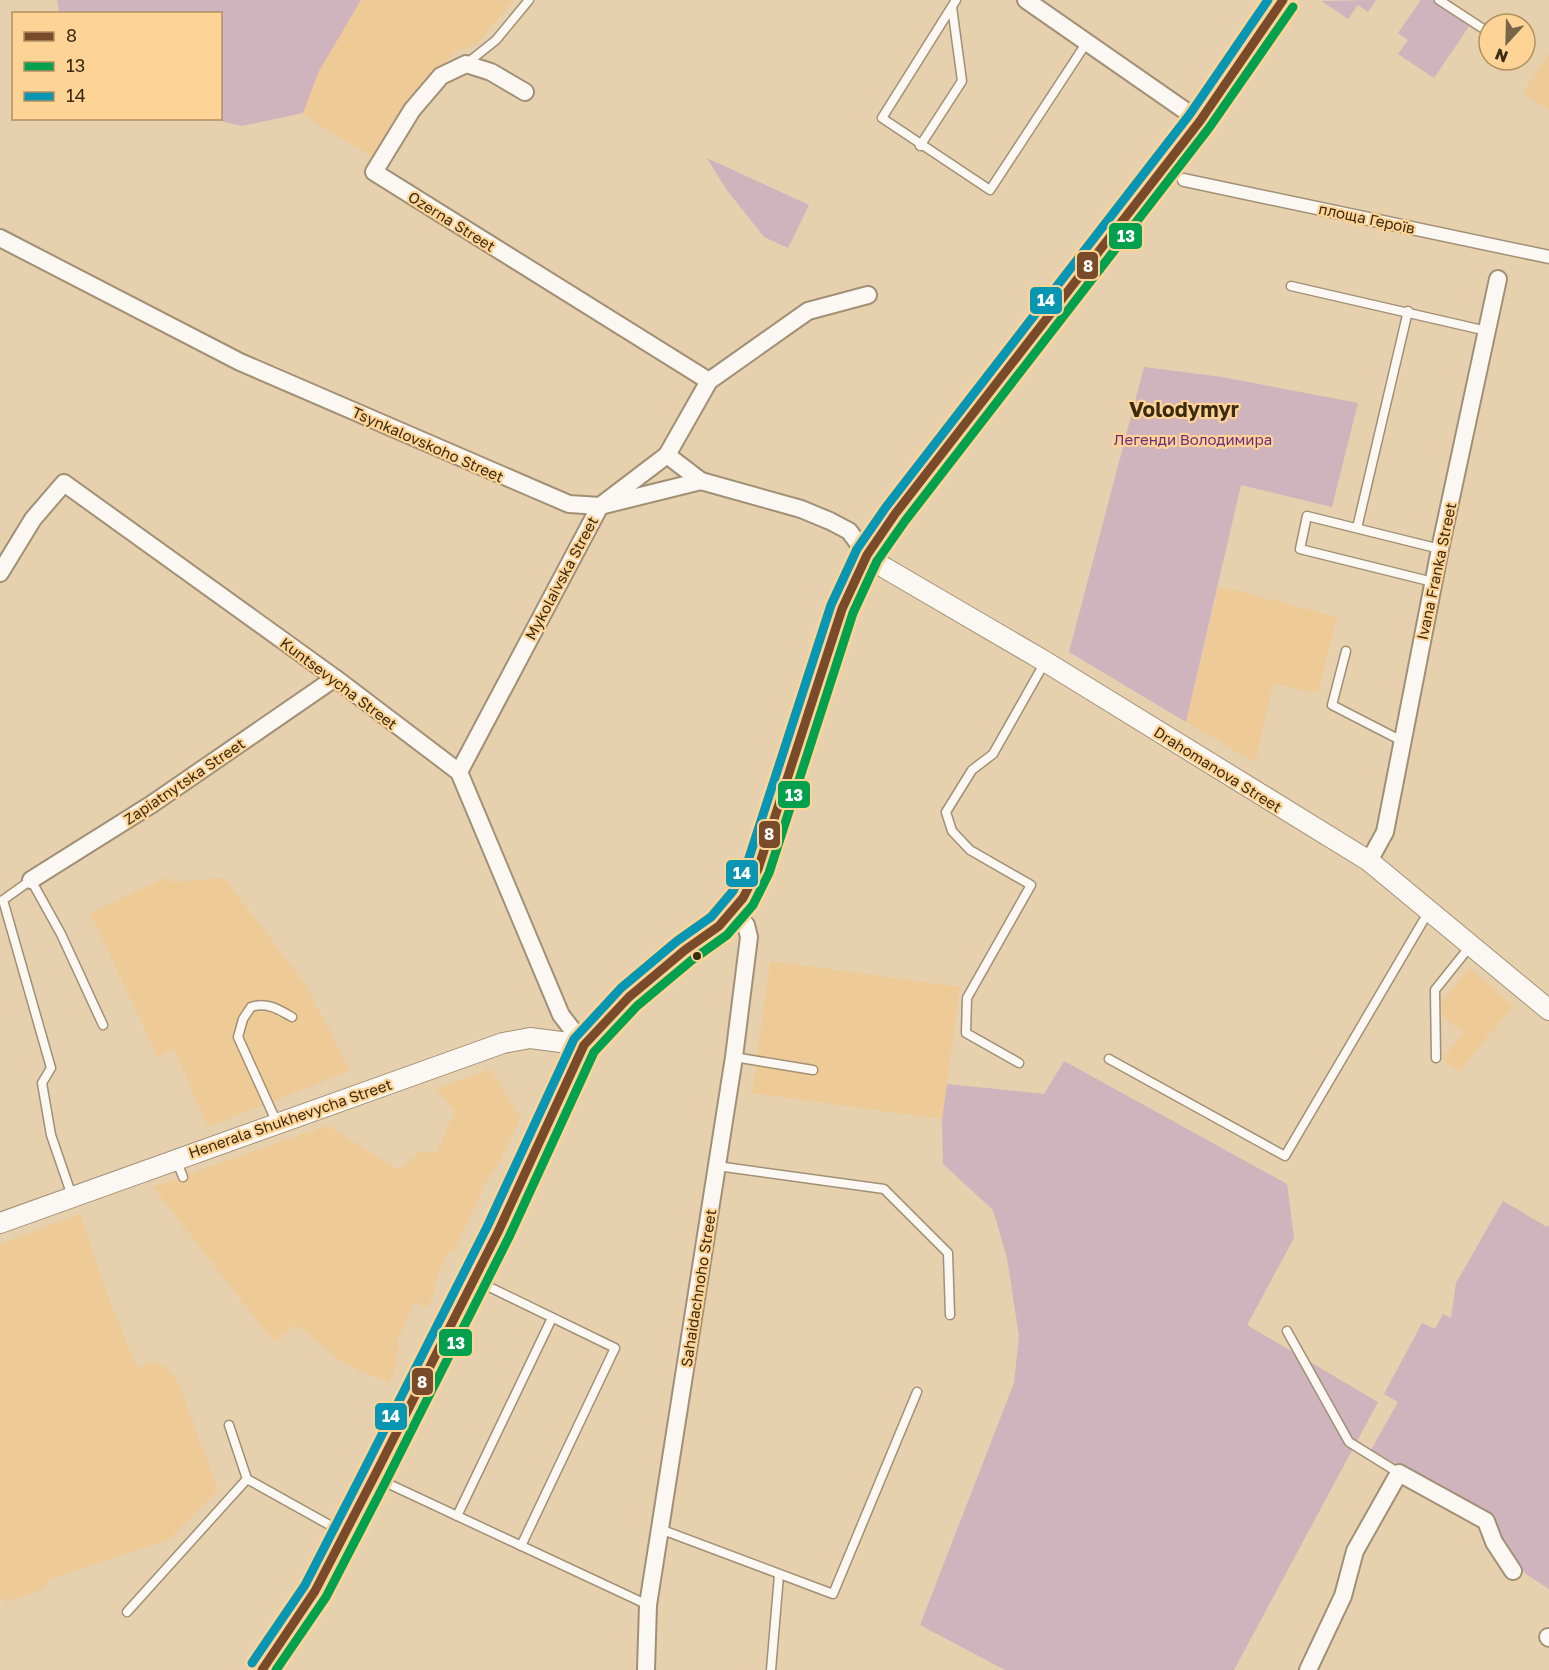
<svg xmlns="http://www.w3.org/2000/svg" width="1549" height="1670" viewBox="0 0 1549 1670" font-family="'Golos Text',sans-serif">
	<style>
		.built { fill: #eecb96 }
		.green { fill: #cfb3bd }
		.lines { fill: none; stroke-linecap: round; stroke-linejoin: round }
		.service-casing { stroke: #a19075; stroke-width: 11 }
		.pedestrian-casing { stroke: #a19075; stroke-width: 15 }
		.minor-casing { stroke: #a19075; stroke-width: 20 }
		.tertiary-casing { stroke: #a19075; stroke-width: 22 }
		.primary-casing { stroke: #f4eadb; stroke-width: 28 }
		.service { stroke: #fbf8f3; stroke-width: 8 }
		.pedestrian { stroke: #fbf8f3; stroke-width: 12 }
		.minor { stroke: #fbf8f3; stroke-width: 16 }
		.tertiary { stroke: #fbf8f3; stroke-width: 20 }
		.primary { stroke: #e2e1d8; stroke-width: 26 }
		.bus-1-casing { stroke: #fed496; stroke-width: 14 }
		.bus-2-casing { stroke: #fed496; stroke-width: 14 }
		.bus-3-casing { stroke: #fed496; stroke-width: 14 }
		.bus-1 { stroke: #7a4b2a; stroke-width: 9 }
		.bus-2 { stroke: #03a04e; stroke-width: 9 }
		.bus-3 { stroke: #0996b2; stroke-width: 9 }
		.bus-dot { fill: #3b2b11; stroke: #fed496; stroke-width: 2 }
		.labels { text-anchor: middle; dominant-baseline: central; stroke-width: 4.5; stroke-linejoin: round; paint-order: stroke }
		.street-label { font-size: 15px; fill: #3b2b11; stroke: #fed496 }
		.park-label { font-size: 15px; fill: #6d2c82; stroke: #fed496 }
		.district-label { font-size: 21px; font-weight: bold; fill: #3b2b11; stroke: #fed496 }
		.line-badge { stroke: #fed496; stroke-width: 2 }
		.badge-label { font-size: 16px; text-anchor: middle; font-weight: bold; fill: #fff }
	</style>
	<rect width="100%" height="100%" fill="#e6d0ae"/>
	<!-- built -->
	<g class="built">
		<path d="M361,0H514L476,45L456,51L417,94L378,160L317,124L303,113L319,71Z"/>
		<path d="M1549,53V111L1523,93Z"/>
		<path d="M1219,586L1337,617L1318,693L1273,684L1255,762L1186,722Z"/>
		<path d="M167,877L171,882L224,878L305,984L350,1071L208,1127L174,1049L158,1057L90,913Z"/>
		<path d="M770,961L960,987L942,1119L752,1093Z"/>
		<path d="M1470,968L1513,1006L1459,1072L1442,1059L1463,1033L1443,1016L1441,1003Z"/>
		<path d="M490,1069L521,1118L498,1165L489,1176L453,1253L448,1252L434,1284L437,1286L427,1308L415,1302L413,1305L396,1344L400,1346L395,1360L398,1362L389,1383L345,1364L297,1325L274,1342L153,1187L328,1125L398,1170L421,1152H437L455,1111L436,1089Z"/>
		<path d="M80,1214L104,1287L137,1368L153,1361L166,1367L177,1380L218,1490L170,1539L50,1579L42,1590L5,1602L0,1595V1244Z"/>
	</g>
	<!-- green -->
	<g class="green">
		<path d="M57,0H361L319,71L303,113L242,126L212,119L220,118V14L59,13Z"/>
		<path d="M1376,0L1368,12L1358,5L1348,19L1321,1Z"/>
		<path d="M1421,0H1439L1472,22L1434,78L1398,54L1408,40L1398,33Z"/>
		<path d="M707,158L809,205L788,248L764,237L726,189Z"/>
		<path d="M1144,367L1222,377L1358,403L1332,507L1241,485L1186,722L1069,652Z"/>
		<path d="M1064,1061L1287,1184L1294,1238L1247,1325L1378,1402L1234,1670H1005L920,1625L1014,1383L1019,1336L1007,1258L993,1210L943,1164L942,1119L947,1084L1044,1094Z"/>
		<path d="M1503,1201L1547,1227L1549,1225V1589L1526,1574L1506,1551L1491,1517L1371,1450L1398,1402L1384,1394L1422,1323L1435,1329L1443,1314L1451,1318L1456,1283Z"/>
	</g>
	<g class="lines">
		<!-- service casing -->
		<g class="service-casing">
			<g id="service">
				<path d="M956,0L882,118L990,190L1087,42"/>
				<path d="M1439,0L1482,28"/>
				<path d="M466,64L496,40L529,0"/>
				<path d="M920,146L962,81L952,7"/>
				<path d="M1291,286L1487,331"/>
				<path d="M1357,528L1408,311"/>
				<path d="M1433,582L1300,549L1307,516L1440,549"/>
				<path d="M1346,651L1332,705L1402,741"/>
				<path d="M734,1057L813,1070"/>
				<path d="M1436,1058L1435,990L1471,945"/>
				<path d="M1109,1059L1285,1156L1429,911"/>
				<path d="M1019,1063L966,1033L967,998L1031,885L970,850L952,831L946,812L972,770L993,754L1045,662"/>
				<path d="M277,1123L238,1037L243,1019L251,1007C267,1002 278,1009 292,1017"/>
				<path d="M176,1159L183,1177"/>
				<path d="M717,1166L884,1189L948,1253L950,1315"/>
				<path d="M72,1196L51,1135L42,1083L51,1068L3,900L31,880L61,934L103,1025"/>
				<path d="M477,1281L615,1348L521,1546"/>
				<path d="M1287,1331L1349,1442L1399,1473"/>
				<path d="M229,1425L247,1479L342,1532"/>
				<path d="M376,1478L648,1605"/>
				<path d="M457,1516L552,1318"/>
				<path d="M660,1529L833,1594L917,1392"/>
				<path d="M127,1612L247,1479"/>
				<path d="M771,1670L779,1575"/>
			</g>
		</g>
		<!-- pedestrian casing -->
		<g class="pedestrian-casing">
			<path id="pedestrian" d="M1184,180L1549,257"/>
		</g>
		<!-- minor casing -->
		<g class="minor-casing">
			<g id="minor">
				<path d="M1026,0L1200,121"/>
				<path d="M525,92L491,72L466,64L441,76L412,110L374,172L709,381"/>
				<path d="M0,238L240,362L569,504L600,506L701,481L801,509L830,521L849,531L867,555"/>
				<path d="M667,455L701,481"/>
				<path d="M0,573L33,519L64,483L335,678L459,772L561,1015L584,1045"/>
				<path d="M459,772L600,506L667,455L709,381L808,311L868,295"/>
				<path d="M1369,861L1385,832L1440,549L1498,279"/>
				<path d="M31,880L152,804L335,678"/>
				<path d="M1548,1637L1549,1638"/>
				<path d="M646,1670L648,1605L734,1057L749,937L746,925L731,912"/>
				<path d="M1308,1670L1343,1596L1355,1551L1399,1473L1486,1521L1494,1542L1513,1571"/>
			</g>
		</g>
		<!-- tertiary casing -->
		<g class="tertiary-casing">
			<g id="tertiary">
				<path d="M867,555L885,568L1046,662L1369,861L1549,1010"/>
				<path d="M0,1223L503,1043L530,1038L584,1045"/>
			</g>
		</g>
		<!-- primary casing -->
		<g class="primary-casing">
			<path id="primary" d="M262,1670L315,1591L374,1477L498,1232L584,1045L629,997L685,950L719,926L743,898L758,869L842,609L867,555L895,514L1200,121L1283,0"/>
		</g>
		<!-- service -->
		<use href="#service" class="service"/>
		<!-- pedestrian -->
		<use href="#pedestrian" class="pedestrian"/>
		<!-- minor -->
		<use href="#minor" class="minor"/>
		<!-- tertiary -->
		<use href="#tertiary" class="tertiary"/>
		<!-- primary -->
		<use href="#primary" class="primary"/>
		<!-- bus-1 casing -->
		<g class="bus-1-casing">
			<path id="bus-1" d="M262,1670L315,1591L374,1477L498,1232L584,1045L629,997L685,950L719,926L743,898L758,869L842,609L867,555L895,514L1200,121L1283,0"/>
		</g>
		<!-- bus-2 casing -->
		<g class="bus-2-casing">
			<path id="bus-2" d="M276,1670L326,1597L385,1483L509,1237L594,1052L637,1006L692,960L727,935L753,905L769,873L853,613L877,561L905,521L1209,128L1293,7"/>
		</g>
		<!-- bus-3 casing -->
		<g class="bus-3-casing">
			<path id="bus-3" d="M252,1663L305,1585L363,1472L487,1227L574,1039L621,988L677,941L711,917L733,891L747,864L831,605L857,549L886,507L1190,114L1268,0"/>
		</g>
		<!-- bus-1 -->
		<use href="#bus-1" class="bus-1"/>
		<!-- bus-2 -->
		<use href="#bus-2" class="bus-2"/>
		<!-- bus-3 -->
		<use href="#bus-3" class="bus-3"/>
	</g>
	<!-- markers -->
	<circle class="bus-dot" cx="697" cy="956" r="5"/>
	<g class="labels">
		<!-- street labels -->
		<g class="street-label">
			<text transform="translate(1367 218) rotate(12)">площа Героїв</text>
			<text transform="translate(452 221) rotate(32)">Ozerna Street</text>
			<text transform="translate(428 444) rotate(24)">Tsynkalovskoho Street</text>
			<text transform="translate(1436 571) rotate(-78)">Ivana Franka Street</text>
			<text transform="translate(561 578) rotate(-62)">Mykolaivska Street</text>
			<text transform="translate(339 683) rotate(37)">Kuntsevycha Street</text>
			<text transform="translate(1218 769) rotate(32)">Drahomanova Street</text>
			<text transform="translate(184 781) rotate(-34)">Zapiatnytska Street</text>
			<text transform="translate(290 1118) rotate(-19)">Henerala Shukhevycha Street</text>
			<text transform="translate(698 1288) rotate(-81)">Sahaidachnoho Street</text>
		</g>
		<!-- park labels -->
		<g class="park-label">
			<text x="1193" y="439">Легенди Володимира</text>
		</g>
		<!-- district labels -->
		<g class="district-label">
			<text x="1184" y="409">Volodymyr</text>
		</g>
	</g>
	<g class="line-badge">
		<rect x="1108" y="222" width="35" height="28" rx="6" fill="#03a04e"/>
		<rect x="1076" y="251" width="23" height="29" rx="6" fill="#7a4b2a"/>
		<rect x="1029" y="286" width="34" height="29" rx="6" fill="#0996b2"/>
		<rect x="777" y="780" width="34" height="29" rx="6" fill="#03a04e"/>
		<rect x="758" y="820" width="23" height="29" rx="6" fill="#7a4b2a"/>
		<rect x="725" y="859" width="34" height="29" rx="6" fill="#0996b2"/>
		<rect x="438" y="1328" width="35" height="29" rx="6" fill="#03a04e"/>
		<rect x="411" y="1367" width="23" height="29" rx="6" fill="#7a4b2a"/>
		<rect x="374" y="1402" width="34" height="29" rx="6" fill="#0996b2"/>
	</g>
	<g class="badge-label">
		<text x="1126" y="242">13</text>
		<text x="1088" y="272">8</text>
		<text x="1046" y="306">14</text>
		<text x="794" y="801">13</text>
		<text x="769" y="840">8</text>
		<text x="742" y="879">14</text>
		<text x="456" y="1349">13</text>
		<text x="422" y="1388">8</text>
		<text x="391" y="1422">14</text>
	</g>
	<!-- legend -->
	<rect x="12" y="12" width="210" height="108" fill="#fed496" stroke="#b09061" stroke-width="1.5"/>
	<rect x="24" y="32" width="30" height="9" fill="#7a4b2a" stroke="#b09061" stroke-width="1.5"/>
	<text x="66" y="42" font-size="18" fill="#3b2b11">8</text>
	<rect x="24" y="62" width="30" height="9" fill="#03a04e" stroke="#b09061" stroke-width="1.5"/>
	<text x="66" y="72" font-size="18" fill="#3b2b11">13</text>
	<rect x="24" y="92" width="30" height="9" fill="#0996b2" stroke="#b09061" stroke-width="1.5"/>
	<text x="66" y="102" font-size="18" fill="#3b2b11">14</text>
	<!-- north arrow -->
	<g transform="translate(1507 42) rotate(202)"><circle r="28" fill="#fed496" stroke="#b09061" stroke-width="1.5"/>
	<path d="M0-4.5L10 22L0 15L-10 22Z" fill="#776548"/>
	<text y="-9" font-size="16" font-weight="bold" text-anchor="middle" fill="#3b2b11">N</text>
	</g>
</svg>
